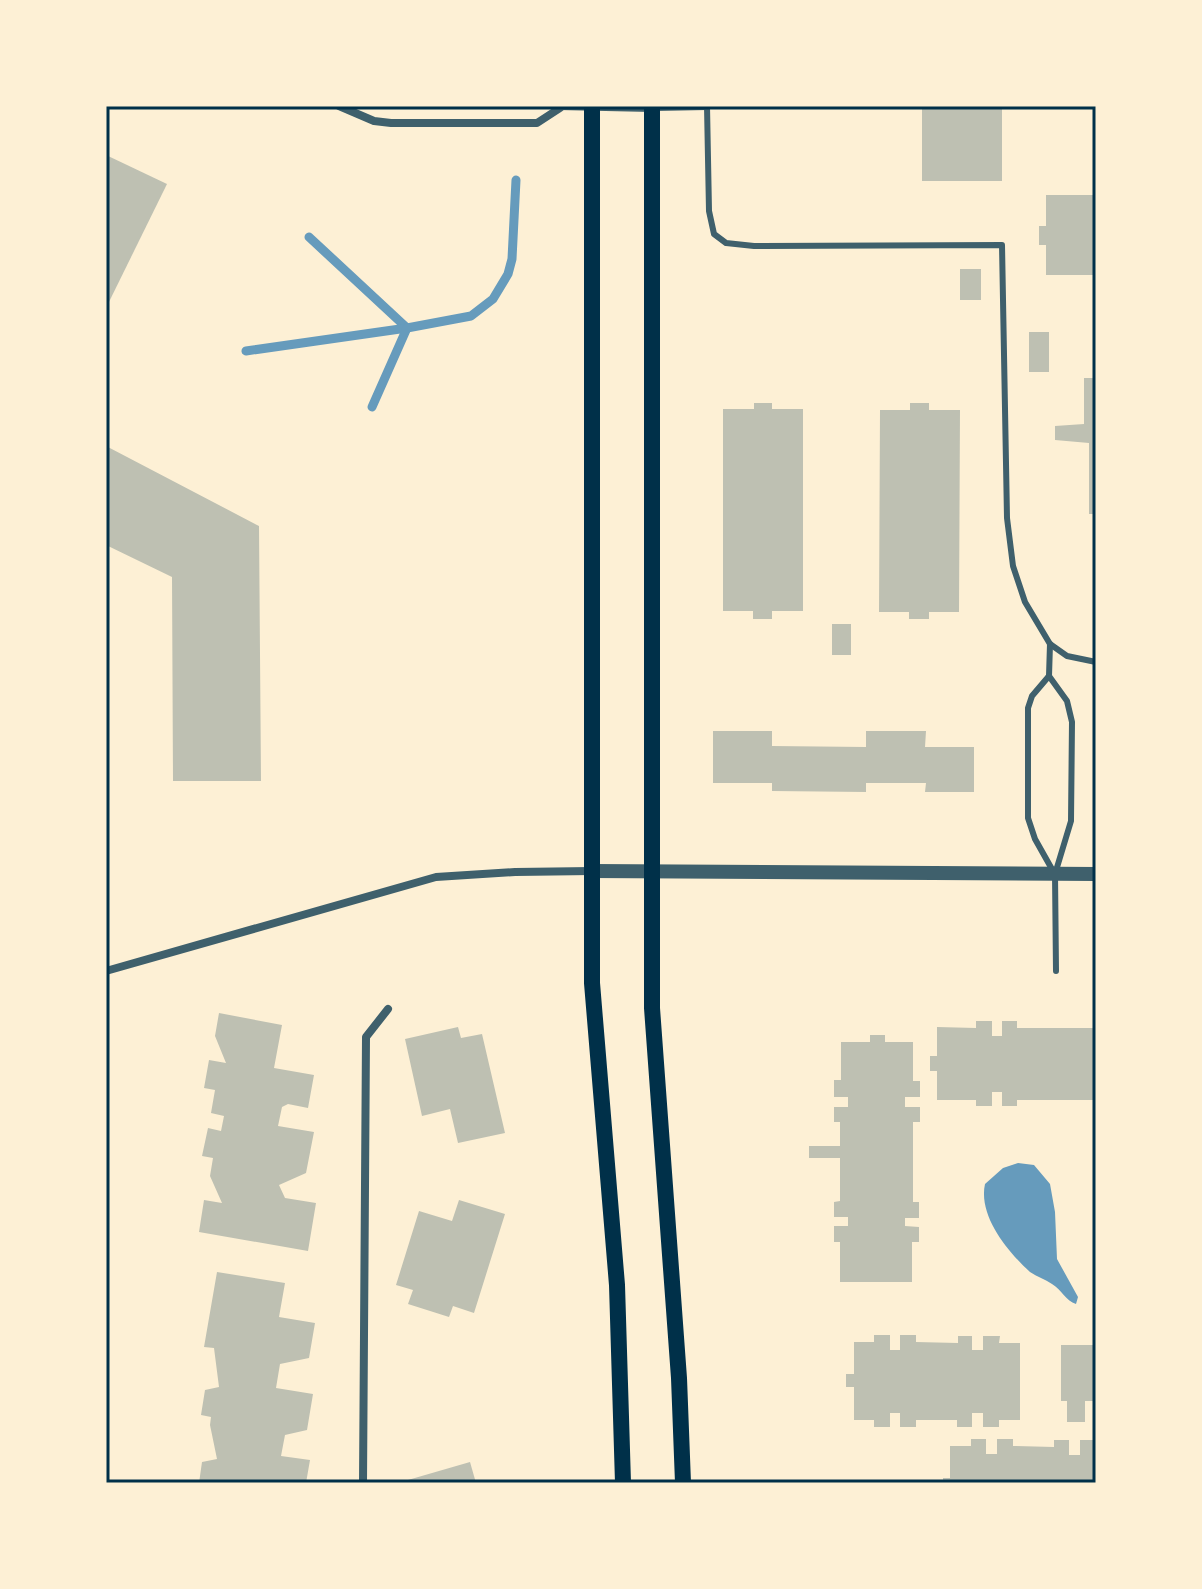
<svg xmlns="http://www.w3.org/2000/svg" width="1202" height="1589" viewBox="0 0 1202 1589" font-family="Lora,serif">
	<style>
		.water { fill: #669bbc }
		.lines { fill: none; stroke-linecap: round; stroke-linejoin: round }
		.stream { stroke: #669bbc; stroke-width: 9 }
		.building { fill: #bec0b2 }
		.service { stroke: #3f606c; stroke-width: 6 }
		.minor { stroke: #3f606c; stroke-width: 8 }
		.tertiary { stroke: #3f606c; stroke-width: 14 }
		.secondary { stroke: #003049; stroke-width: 16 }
		.neatline { fill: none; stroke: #003049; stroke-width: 3 }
	</style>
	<rect width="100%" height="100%" fill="#fdf0d5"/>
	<!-- water -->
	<path class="water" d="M1018,1163L1034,1165L1050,1184L1055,1212L1057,1259L1078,1297L1076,1304C1066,1301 1062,1290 1052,1284C1045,1279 1037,1277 1030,1272C1008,1252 978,1216 985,1184L1003,1168Z"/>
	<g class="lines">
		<!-- stream -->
		<g class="stream">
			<path d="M309,237L407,328"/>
			<path d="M246,351L407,328L471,316L493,299L508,274L512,259L516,180"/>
			<path d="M372,407L407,328"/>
		</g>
	</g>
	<!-- building -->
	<g class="building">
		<rect x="922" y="106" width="80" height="75"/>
		<path d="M106,155L167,184L106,308Z"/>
		<path d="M1046,195H1096V275H1046V245H1039V226H1046Z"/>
		<rect x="960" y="269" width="21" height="31"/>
		<rect x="1029" y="332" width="20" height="40"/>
		<path d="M1084,378H1096V514H1089V443L1055,440V426L1084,424Z"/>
		<path d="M754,403H772V409H803V611H772V619H753V611H723V409H754Z"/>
		<path d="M910,403H929V410H960L959,612H929V619H909V612H879L880,410H910Z"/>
		<path d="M106,446L259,526L261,781H173L172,577L106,545Z"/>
		<rect x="832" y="624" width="19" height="31"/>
		<path d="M713,731H772V746L866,747V731H926L925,747H974V792H925L926,783H866V792L772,791V783H713Z"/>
		<path d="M219,1013L282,1025L274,1068L314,1075L308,1108L288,1104L282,1107L278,1126L314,1132L306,1173L279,1185L285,1198L316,1203L308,1251L199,1232L204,1200L222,1203L210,1176L213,1158L202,1156L208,1128L221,1131L224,1116L211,1113L215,1090L204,1088L209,1060L226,1063L215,1036Z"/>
		<path d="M976,1021H992V1036H1002V1021H1017V1028H1096V1100H1017V1106H1002V1092H992V1106H976V1100H937V1071H930V1056H937V1027L976,1028Z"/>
		<path d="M458,1027L461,1038L482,1034L505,1133L458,1143L450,1109L422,1116L405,1039Z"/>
		<path d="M870,1035H885V1042H913V1081H920V1097H905V1107H920V1122H913V1202H919V1218H905V1226L919,1227V1242H912V1282H840V1242H834V1226H848V1217H834V1202L840,1201V1158H809V1146H840V1122H834V1107H848V1097H834V1080H841V1042H870Z"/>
		<path d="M459,1200L505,1214L474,1313L453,1306L449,1317L408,1304L413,1290L396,1285L419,1211L452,1221Z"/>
		<path d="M217,1272L285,1283L279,1317L315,1323L309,1358L280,1364L276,1388L313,1394L307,1430L285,1435L281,1456L310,1460L306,1483H199L202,1462L217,1459L210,1425L211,1417L201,1415L205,1390L219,1387L214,1348L204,1347Z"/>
		<path d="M874,1335H890V1350H900V1335H916V1342L958,1343V1336H972V1350H983V1336H1000L999,1343H1020V1420H999V1427H983V1413H972V1427H957V1420H916V1427H900V1413H890V1427H874V1420H854V1387H846V1374H854V1342H874Z"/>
		<path d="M1061,1345H1096V1422H1093V1401H1085V1422H1067V1401H1061Z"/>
		<path d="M971,1439H986V1454H997V1439H1013V1446L1054,1447V1440H1069V1455H1080V1440H1096V1483H943V1478H950V1446H971Z"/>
		<path d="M470,1462L476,1483H401V1482Z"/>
	</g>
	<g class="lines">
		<!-- service -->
		<g class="service">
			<path d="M707,106L709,211L714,234L726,243L754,246L1002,245L1007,518L1013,566L1025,602L1050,644L1067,656L1096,662"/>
			<path d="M655,108L707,107"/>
			<path d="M1050,644L1049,676L1032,696L1028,708V818L1035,839L1053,871"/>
			<path d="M1049,676L1067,701L1072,722L1071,821L1055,874L1056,971"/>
		</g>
		<!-- minor -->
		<g class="minor">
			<path d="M339,106L374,121L391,123H537L560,108"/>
			<path d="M559,106L652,108"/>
			<path d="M106,971L436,877L515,872L592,871"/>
			<path d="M363,1483L366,1037L388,1009"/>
		</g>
		<!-- tertiary -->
		<path class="tertiary" d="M592,871L1096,874"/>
		<!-- secondary -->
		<g class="secondary">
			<path d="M592,106V983L617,1285L623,1483"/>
			<path d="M652,106V1008L679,1378L683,1483"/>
		</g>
	</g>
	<!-- border -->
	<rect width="1202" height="1589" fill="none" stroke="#fdf0d5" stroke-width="216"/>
	<rect x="108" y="108" width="986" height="1373" class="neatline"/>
</svg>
